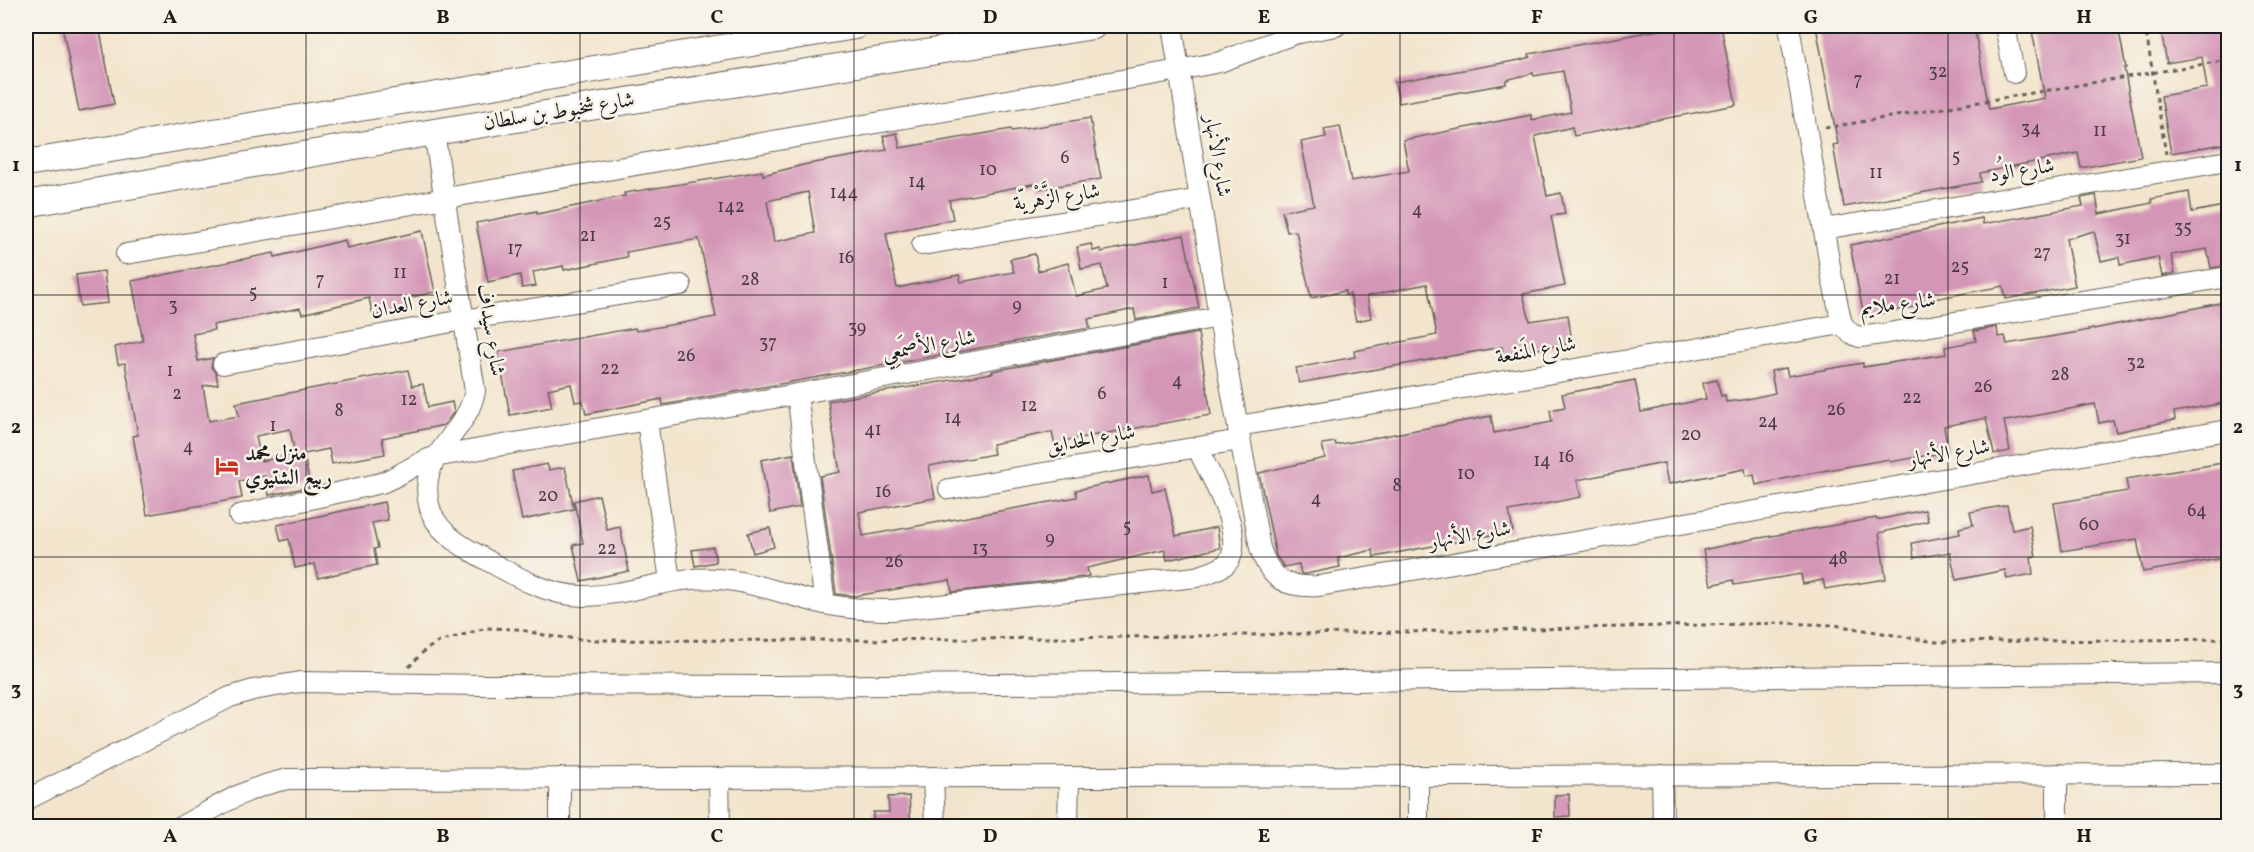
<svg xmlns="http://www.w3.org/2000/svg" width="2254" height="852" viewBox="0 0 2254 852" font-family="Vollkorn,Amiri,serif">
	<style>
		.building { fill: #d496b7; fill-rule: evenodd }
		.lines { fill: none; stroke-linecap: round; stroke-linejoin: round }
		.minor-casing { stroke: #67625a; stroke-width: 22 }
		.major-casing { stroke: #67625a; stroke-width: 28 }
		.path { stroke: #67625a; stroke-width: 3; stroke-dasharray: 4.5 4.5; stroke-linecap: butt }
		.minor { stroke: #fff; stroke-width: 20 }
		.major { stroke: #fff; stroke-width: 26 }
		.grid { fill: none; stroke: #1c1c1c; stroke-width: 1.5; stroke-opacity: 0.55 }
		.labels { text-anchor: middle; dominant-baseline: central; stroke-width: 5; stroke-linejoin: round; paint-order: stroke }
		.number-label { font-size: 18px; fill: #4a3a43 }
		.street-label { font-size: 21px; fill: #1c1c1c; stroke: #f7f3e8 }
		.poi-label { font-size: 21px; font-weight: bold; fill: #1c1c1c; stroke: #f7f3e8; text-anchor: start }
		.neatline { fill: none; stroke: #1c1c1c; stroke-width: 2 }
		.grid-label { font-size: 20px; text-anchor: middle; font-weight: bold; fill: #1c1c1c }
	</style>
	<rect width="100%" height="100%" fill="#f7f3e8"/>
	<filter id="ink" filterUnits="userSpaceOnUse"><feTurbulence type="fractalNoise" baseFrequency=".0167" numOctaves="2"/><feDisplacementMap in="SourceGraphic" scale="12" xChannelSelector="R" yChannelSelector="G"/><feConvolveMatrix kernelMatrix="1 2 1 2 8 2 1 2 1" color-interpolation-filters="sRGB"/></filter>
	<filter id="wash" filterUnits="userSpaceOnUse"><feTurbulence type="fractalNoise" baseFrequency=".008" numOctaves="4" result="noise"/><feDisplacementMap in="SourceGraphic" scale="24" xChannelSelector="R" yChannelSelector="G"/><feGaussianBlur stdDeviation="1.35" result="paint"/><feColorMatrix in="noise" values="0 0 0 0 0 0 0 0 0 0 0 0 0 0 0 0 0 1.4 0 .05"/><feComposite in="paint" operator="in"/></filter>
	<g filter="url(#wash)">
		<rect width="100%" height="100%" fill="#f3e5cd"/>
		<g id="blocks">
			<!-- building -->
			<g class="building">
				<path d="M62,26H99L114,104L79,111Z"/>
				<path d="M1680,26H1683L1684,31L1721,26L1736,105L1574,136L1572,127L1535,136L1547,196L1561,193L1565,214L1551,216L1565,286L1523,294L1530,321L1568,315L1572,343L1503,355L1502,347L1299,383L1296,368L1355,357L1354,351L1437,335L1427,284L1367,296L1371,318L1356,321L1350,294L1345,295V291L1311,298L1296,231L1287,232L1282,211L1314,205L1301,142L1326,137L1324,129L1340,126L1351,181L1409,171L1403,140L1531,115L1532,120L1571,112L1563,71L1534,76L1533,73L1506,80V84L1399,103L1395,82L1520,60L1530,57L1529,54Z"/>
				<path d="M1816,26H1974L1989,109L2045,98L2031,26H2118L2126,68H2124L2141,157L2081,168L2078,153L1980,173L1981,182L1844,207L1833,145L1838,144Z"/>
				<path d="M2160,26H2229V143L2171,153L2161,96L2207,88L2202,57L2167,63Z"/>
				<path d="M1090,118L1101,179L1039,189L1038,183L949,200L953,219L886,233L897,288L959,275L961,282L1014,272L1010,259L1035,254L1038,271L1068,263L1076,296L1107,289L1102,265L1081,269L1077,247L1091,244L1093,251L1100,249L1101,252L1184,235L1199,308L1136,320L1134,309L1088,319L1090,328L663,405L662,399L586,414L583,401L575,402L571,384L548,389L552,407L510,415L498,352L635,328L636,331L716,317L699,239L626,252L627,257L564,270L563,266L533,272L536,286L522,288L520,275L488,282L476,223L537,211V214L625,196L624,193L762,171L763,175L803,165L887,150L883,136L897,133L900,148L1011,129L1012,131ZM808,192L815,233L774,242L767,201Z"/>
				<path d="M2189,192L2192,212L2229,205V265L2211,268L2207,249L2171,255L2175,273L2162,276L2158,257L2120,265L2119,257L2101,261L2094,231L2066,239L2075,286L2006,299L2003,286L1923,301L1924,305L1864,317L1850,245L1982,218L1983,224L2083,206L2081,198L2096,195L2099,214L2152,203L2151,199Z"/>
				<path d="M422,231L435,292L403,299L406,313L391,316L390,312L373,316L369,298L302,314L300,308L213,325L214,330L193,334L198,361L213,358L211,367L216,373L218,384L203,386L209,421L239,416L236,403L408,370L412,386L423,384L428,407L452,402L454,412L444,425L382,438L385,454L332,464L329,449L304,454L310,487L269,495L265,476L239,481L242,498L147,515L133,436L138,435L125,363L118,364L115,347L143,341L132,281L274,253L275,257L345,240L347,248ZM290,429L295,455L261,461L256,436Z"/>
				<path d="M104,271L108,303L80,306L76,275Z"/>
				<path d="M2225,302L2229,320V402L2174,412L2175,420L2116,432L2113,420L2099,423L2095,404L2013,420L2004,421L2010,451L1994,454L1986,418L1944,426L1948,452L1890,462L1889,459L1806,474L1756,485L1754,475L1746,476L1745,469L1668,484L1664,463L1577,480L1581,497L1509,511L1513,531L1374,557L1373,550L1338,558L1340,567L1306,574H1301L1299,564L1284,567L1276,556L1259,473L1325,458L1322,444L1335,442L1336,445L1491,416L1494,433L1552,422L1550,410L1565,407L1562,394L1635,380L1641,412L1706,399L1703,383L1717,380L1721,396L1725,395L1726,402L1743,400L1775,393L1771,371L1786,368L1788,376L1863,363V367L1946,354L1945,347L1976,341L1974,331L1997,327L1998,337L2005,336L2007,344L2079,332Z"/>
				<path d="M1198,333L1211,415L1067,440L1068,445L1055,447L1052,432L992,444L994,454L929,466L935,498L859,512L863,536L1077,497L1076,490L1149,475L1152,491L1165,488L1176,536L1217,527L1220,548L1167,560L1165,550L1087,568L1089,576L1084,577L952,592L950,580L855,596L836,594L820,476L840,472L828,401L993,373L992,371Z"/>
				<path d="M793,454L800,507L770,513L761,460Z"/>
				<path d="M2229,462V557L2143,572L2137,539L2062,551L2054,503L2128,491L2126,479Z"/>
				<path d="M547,464L549,470L565,467L574,509L522,520L512,471Z"/>
				<path d="M599,495L607,530L620,527L629,571L581,581L573,545L583,543L574,501Z"/>
				<path d="M384,502L388,520L372,523L378,548L374,549L377,565L318,578L315,564L295,568L289,539L281,541L277,525Z"/>
				<path d="M2007,505L2012,530L2030,526L2036,556L2031,557L2033,574L2007,579L2005,570L1956,580L1950,552L1914,558L1912,543L1960,534L1959,528L1973,525L1970,512Z"/>
				<path d="M1925,510L1928,521L1879,533L1886,579L1825,589L1823,580L1803,584L1801,574L1734,585L1733,580L1711,585L1703,550L1748,540L1876,518L1877,520Z"/>
				<path d="M770,528L774,547L753,553L748,533Z"/>
				<path d="M713,547L716,562L695,566L692,550Z"/>
				<path d="M1569,794L1570,816L1555,817V795Z"/>
				<path d="M909,796L911,826H873V812H889L888,797Z"/>
			</g>
		</g>
	</g>
	<g filter="url(#ink)">
		<use href="#blocks" fill-opacity="0" stroke="#67625a" stroke-width="1.5"/>
		<g class="lines">
			<!-- minor casing -->
			<g class="minor-casing">
				<g id="minor">
					<path d="M1172,26L1229,378L1260,548C1270,580 1286,588 1319,586L2228,430"/>
					<path d="M1789,26L1832,278L1842,324L1851,334L1860,337L1882,334L2228,277"/>
					<path d="M2005,26L2014,73"/>
					<path d="M434,132L475,391C466,437 417,452 429,505C434,529 458,544 478,555C510,573 546,596 583,596C632,596 678,572 728,580C761,584 793,597 825,604C848,609 870,610 893,610L1196,577C1205,574 1218,571 1226,564C1250,540 1208,472 1197,447"/>
					<path d="M1824,229L2228,161"/>
					<path d="M922,245L1200,199"/>
					<path d="M126,254L1179,70L1220,62L1294,34L1336,26"/>
					<path d="M223,364L463,320L681,285"/>
					<path d="M797,394L825,604"/>
					<path d="M647,421L670,581"/>
					<path d="M1238,426L1842,324"/>
					<path d="M949,489L1240,440"/>
					<path d="M239,515L381,483C401,476 415,463 434,457L797,394L1219,317"/>
					<path d="M1662,775L1663,826"/>
					<path d="M1418,776V826"/>
					<path d="M933,777L935,826"/>
					<path d="M560,778V826"/>
					<path d="M719,778L720,826"/>
					<path d="M26,800L230,697L253,690L300,682L484,685L777,686L2228,673"/>
					<path d="M182,826C218,806 247,787 288,779L2228,774"/>
					<path d="M1068,826L1069,777"/>
					<path d="M2057,826V774"/>
				</g>
			</g>
			<!-- major casing -->
			<g class="major-casing">
				<g id="major">
					<path d="M26,163L855,26"/>
					<path d="M26,204L434,132L1093,26"/>
				</g>
			</g>
			<!-- path -->
			<g class="path">
				<path d="M2145,26L2166,154"/>
				<path d="M1825,128L2228,60"/>
				<path d="M409,667L425,650L439,642L486,628L517,629L549,636L590,640C988,642 1386,633 1784,623L1835,625L1936,642L2228,639"/>
			</g>
			<!-- minor -->
			<use href="#minor" class="minor"/>
			<!-- major -->
			<use href="#major" class="major"/>
		</g>
	</g>
	<!-- grid -->
	<path class="grid" d="M306,26V826M580,26V826M854,26V826M1127,26V826M1400,26V826M1674,26V826M1948,26V826M26,295H2228M26,557H2228"/>
	<!-- icons -->
	<defs>
		<g id="hotel-bare" transform="scale(1.8)"><path d="M-6-4.5h1.5V1H6V5H4.5V3h-9V5H-6ZM-4 0a1.8 1.8 0 1 1 3.6 0ZM.5 0V-2.5h3Q6-2.5 6 0Z" fill="#c8321e" stroke="#f7f3e8" stroke-width="2.5" paint-order="stroke"/></g>
	</defs>
	<g fill-rule="evenodd">
		<use href="#hotel-bare" x="227" y="466"/>
	</g>
	<g class="labels">
		<!-- number labels -->
		<g class="number-label">
			<text x="1938" y="72">32</text>
			<text x="1858" y="80">7</text>
			<text x="2031" y="129">34</text>
			<text x="2100" y="131">11</text>
			<text x="1956" y="157">5</text>
			<text x="1065" y="158">6</text>
			<text x="988" y="170">10</text>
			<text x="1876" y="173">11</text>
			<text x="917" y="182">14</text>
			<text x="844" y="193">144</text>
			<text x="731" y="207">142</text>
			<text x="1417" y="210">4</text>
			<text x="662" y="222">25</text>
			<text x="2183" y="228">35</text>
			<text x="588" y="236">21</text>
			<text x="2123" y="239">31</text>
			<text x="515" y="249">17</text>
			<text x="2042" y="253">27</text>
			<text x="846" y="258">16</text>
			<text x="1960" y="267">25</text>
			<text x="400" y="273">11</text>
			<text x="1892" y="279">21</text>
			<text x="320" y="280">7</text>
			<text x="750" y="280">28</text>
			<text x="1165" y="283">1</text>
			<text x="253" y="293">5</text>
			<text x="173" y="306">3</text>
			<text x="1017" y="306">9</text>
			<text x="857" y="328">39</text>
			<text x="768" y="343">37</text>
			<text x="686" y="356">26</text>
			<text x="2136" y="363">32</text>
			<text x="610" y="369">22</text>
			<text x="170" y="371">1</text>
			<text x="2060" y="375">28</text>
			<text x="1177" y="381">4</text>
			<text x="1983" y="387">26</text>
			<text x="177" y="394">2</text>
			<text x="1102" y="394">6</text>
			<text x="1912" y="398">22</text>
			<text x="409" y="400">12</text>
			<text x="1029" y="406">12</text>
			<text x="1836" y="410">26</text>
			<text x="339" y="411">8</text>
			<text x="953" y="418">14</text>
			<text x="1768" y="422">24</text>
			<text x="273" y="426">1</text>
			<text x="873" y="430">41</text>
			<text x="1691" y="435">20</text>
			<text x="188" y="447">4</text>
			<text x="1566" y="457">16</text>
			<text x="1542" y="461">14</text>
			<text x="1466" y="474">10</text>
			<text x="1397" y="486">8</text>
			<text x="883" y="492">16</text>
			<text x="548" y="496">20</text>
			<text x="1316" y="499">4</text>
			<text x="2197" y="511">64</text>
			<text x="2089" y="525">60</text>
			<text x="1127" y="527">5</text>
			<text x="1050" y="539">9</text>
			<text x="607" y="549">22</text>
			<text x="980" y="549">13</text>
			<text x="1838" y="559">48</text>
			<text x="894" y="562">26</text>
		</g>
		<!-- street labels -->
		<g class="street-label">
			<text transform="translate(559 112) rotate(-9)">شارع شخبوط بن سلطان</text>
			<text transform="translate(1217 156) rotate(81)">شارع الأنهار</text>
			<text transform="translate(2022 171) rotate(-9)">شارع الوُد</text>
			<text transform="translate(1057 198) rotate(-9)">شارع الزَّهْريّة</text>
			<text transform="translate(412 305) rotate(-10)">شارع العدان</text>
			<text transform="translate(1898 305) rotate(-7)">شارع ملايم</text>
			<text transform="translate(490 330) rotate(81)">شارع سيداف</text>
			<text transform="translate(929 346) rotate(-10)">شارع الأصمَعِي</text>
			<text transform="translate(1536 351) rotate(-10)">شارع المَنفعة</text>
			<text transform="translate(1091 440) rotate(-10)">شارع الحدايق</text>
			<text transform="translate(1949 454) rotate(-10)">شارع الأنهار</text>
			<text transform="translate(1470 536) rotate(-10)">شارع الأنهار</text>
		</g>
		<!-- poi labels -->
		<g class="poi-label">
			<text x="245" y="454">منزل محمد<tspan x="245" dy="24">ربيع الشتيوي</tspan></text>
		</g>
	</g>
	<!-- margin -->
	<rect width="2254" height="852" fill="none" stroke="#f7f3e8" stroke-width="66"/>
	<rect x="33" y="33" width="2188" height="786" class="neatline"/>
	<g class="grid-label">
		<text x="170" y="23">A</text>
		<text x="443" y="23">B</text>
		<text x="717" y="23">C</text>
		<text x="990" y="23">D</text>
		<text x="1264" y="23">E</text>
		<text x="1537" y="23">F</text>
		<text x="1811" y="23">G</text>
		<text x="2084" y="23">H</text>
		<text x="16" y="171">1</text>
		<text x="2238" y="171">1</text>
		<text x="16" y="433">2</text>
		<text x="2238" y="433">2</text>
		<text x="16" y="695">3</text>
		<text x="2238" y="695">3</text>
		<text x="170" y="842">A</text>
		<text x="443" y="842">B</text>
		<text x="717" y="842">C</text>
		<text x="990" y="842">D</text>
		<text x="1264" y="842">E</text>
		<text x="1537" y="842">F</text>
		<text x="1811" y="842">G</text>
		<text x="2084" y="842">H</text>
	</g>
</svg>
